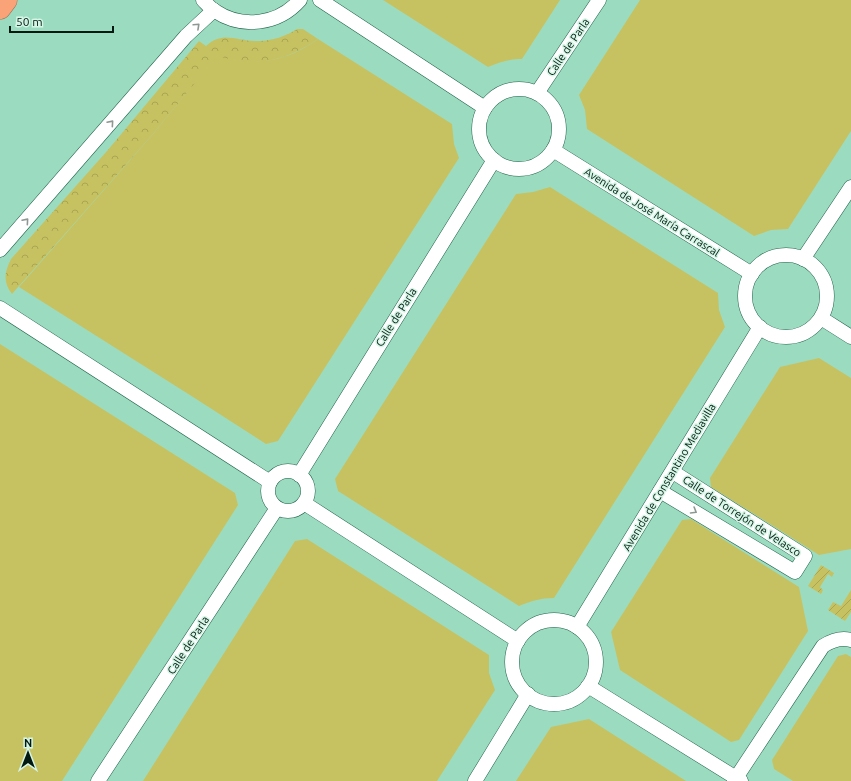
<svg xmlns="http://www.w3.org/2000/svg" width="851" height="781" viewBox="0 0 851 781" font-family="Ubuntu,sans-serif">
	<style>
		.grass { fill: #c7c261 }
		.park { fill: url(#park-crowns) }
		.garden { fill: url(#garden-furrows) }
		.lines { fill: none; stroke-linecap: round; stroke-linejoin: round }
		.minor-casing { stroke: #21624b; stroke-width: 15 }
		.motorway-casing { stroke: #a37354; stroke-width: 23 }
		.minor { stroke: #fff; stroke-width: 14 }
		.motorway { stroke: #faa379; stroke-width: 22 }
		.oneway { stroke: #8d9893 }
		.labels { text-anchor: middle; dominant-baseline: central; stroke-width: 3; stroke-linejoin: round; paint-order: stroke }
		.street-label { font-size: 11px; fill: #011910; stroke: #d5f5e6 }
	</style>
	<defs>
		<pattern id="park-crowns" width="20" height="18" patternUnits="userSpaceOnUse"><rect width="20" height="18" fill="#c7c261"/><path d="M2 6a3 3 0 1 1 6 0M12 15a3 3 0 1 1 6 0" fill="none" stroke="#a9a653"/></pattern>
		<pattern id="garden-furrows" width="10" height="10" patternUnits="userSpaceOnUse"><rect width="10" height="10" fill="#c7c261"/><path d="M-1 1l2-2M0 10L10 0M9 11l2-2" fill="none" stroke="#a9a653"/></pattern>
	</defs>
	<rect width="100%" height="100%" fill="#9bdcc0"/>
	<!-- grass -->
	<g class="grass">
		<path d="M383,0H560L522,59C510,59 500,62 488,67Z"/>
		<path d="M640,0H851V131L788,229L771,230L754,236L587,129L585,110L579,95Z"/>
		<path d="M318,39L452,124L454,144L459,158L278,441L266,444L193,397L19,287L153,134L217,55C256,67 286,62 318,39Z"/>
		<path d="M550,187L718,293L719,310L725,327L554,598C541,598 531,601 519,606L338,491L335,479L516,194L533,192Z"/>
		<path d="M0,344L235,493L238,505L62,781H0Z"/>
		<path d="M819,358L851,378V549L819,555L711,487L710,478L780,367Z"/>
		<path d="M691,519L799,587L808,631L739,740L731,742L620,670L611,632L682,520Z"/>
		<path d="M307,539L489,655V673L495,690L437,781H143L295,541Z"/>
		<path d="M846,654L851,657V781H793L774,769L772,760L838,656Z"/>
		<path d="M589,719L686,781H516L551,727Z"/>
	</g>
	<!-- park -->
	<path class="park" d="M297,29H303L318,39C295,55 270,65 242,61C233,60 225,58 217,56L153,134L12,294C3,282 4,273 11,259L107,151L199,41L206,46C224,30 237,42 259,41C271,41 287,36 297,29Z"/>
	<!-- garden -->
	<g class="garden">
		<path d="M821,565L834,573L832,577L828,574L820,587L823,590L821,594L808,586Z"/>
		<path d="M851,590V612L845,621L828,610L833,602L841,606Z"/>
	</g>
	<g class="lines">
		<!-- minor casing -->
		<g class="minor-casing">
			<g id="minor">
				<path d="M203,0C207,4 210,8 215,11C242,29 278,25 300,0"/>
				<path d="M320,0L485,108"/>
				<circle cx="519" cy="129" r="40"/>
				<path d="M537,93L599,0"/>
				<path d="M553,150L752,274"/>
				<path d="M0,250L186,36L214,10"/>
				<circle cx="786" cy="296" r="41"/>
				<path d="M803,259L851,187"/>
				<path d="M0,308L270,482"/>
				<path d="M821,318L851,337"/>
				<circle cx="288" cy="491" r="20"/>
				<path d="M299,475L494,160"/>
				<path d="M660,491L795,572L805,556L673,472"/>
				<path d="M304,503L518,641"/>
				<circle cx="554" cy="662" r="42"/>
				<path d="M577,627L760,327"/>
				<path d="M588,686L741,781"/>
				<path d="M98,781L277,508"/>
				<path d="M475,781L528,694"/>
				<path d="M734,781L823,646C831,641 841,637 851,640"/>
			</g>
		</g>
		<!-- motorway casing -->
		<g class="motorway-casing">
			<path id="motorway" d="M0,8L6,0"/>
		</g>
		<!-- minor -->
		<use href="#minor" class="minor"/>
		<!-- motorway -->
		<use href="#motorway" class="motorway"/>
	</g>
	<!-- one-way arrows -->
	<defs><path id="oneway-chevron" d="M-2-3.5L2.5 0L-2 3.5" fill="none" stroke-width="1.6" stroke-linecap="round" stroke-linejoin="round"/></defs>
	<g class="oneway">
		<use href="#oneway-chevron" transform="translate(197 26) rotate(-43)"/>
		<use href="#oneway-chevron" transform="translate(111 123) rotate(-49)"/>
		<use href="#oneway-chevron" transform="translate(26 221) rotate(-49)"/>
		<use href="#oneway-chevron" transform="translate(694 511) rotate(31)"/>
	</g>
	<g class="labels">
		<!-- street labels -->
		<g class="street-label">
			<text transform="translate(568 47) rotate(-56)">Calle de Parla</text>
			<text transform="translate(652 212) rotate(32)">Avenida de José María Carrascal</text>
			<text transform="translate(396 317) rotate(-58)">Calle de Parla</text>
			<text transform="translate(669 477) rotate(-59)">Avenida de Constantino Mediavilla</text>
			<text transform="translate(742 516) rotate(33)">Calle de Torrejón de Velasco</text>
			<text transform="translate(188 645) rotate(-57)">Calle de Parla</text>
		</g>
	</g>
	<!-- north arrow -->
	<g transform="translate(28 753)" stroke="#d5f5e6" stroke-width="3" paint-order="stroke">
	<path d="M0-3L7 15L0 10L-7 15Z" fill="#011910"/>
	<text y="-6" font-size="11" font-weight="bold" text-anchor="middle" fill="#011910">N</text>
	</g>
	<!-- scale -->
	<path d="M10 26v6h103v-6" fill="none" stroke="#011910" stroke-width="2"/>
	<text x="16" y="26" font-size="12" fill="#011910" stroke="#d5f5e6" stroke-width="3" paint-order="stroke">50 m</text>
</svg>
